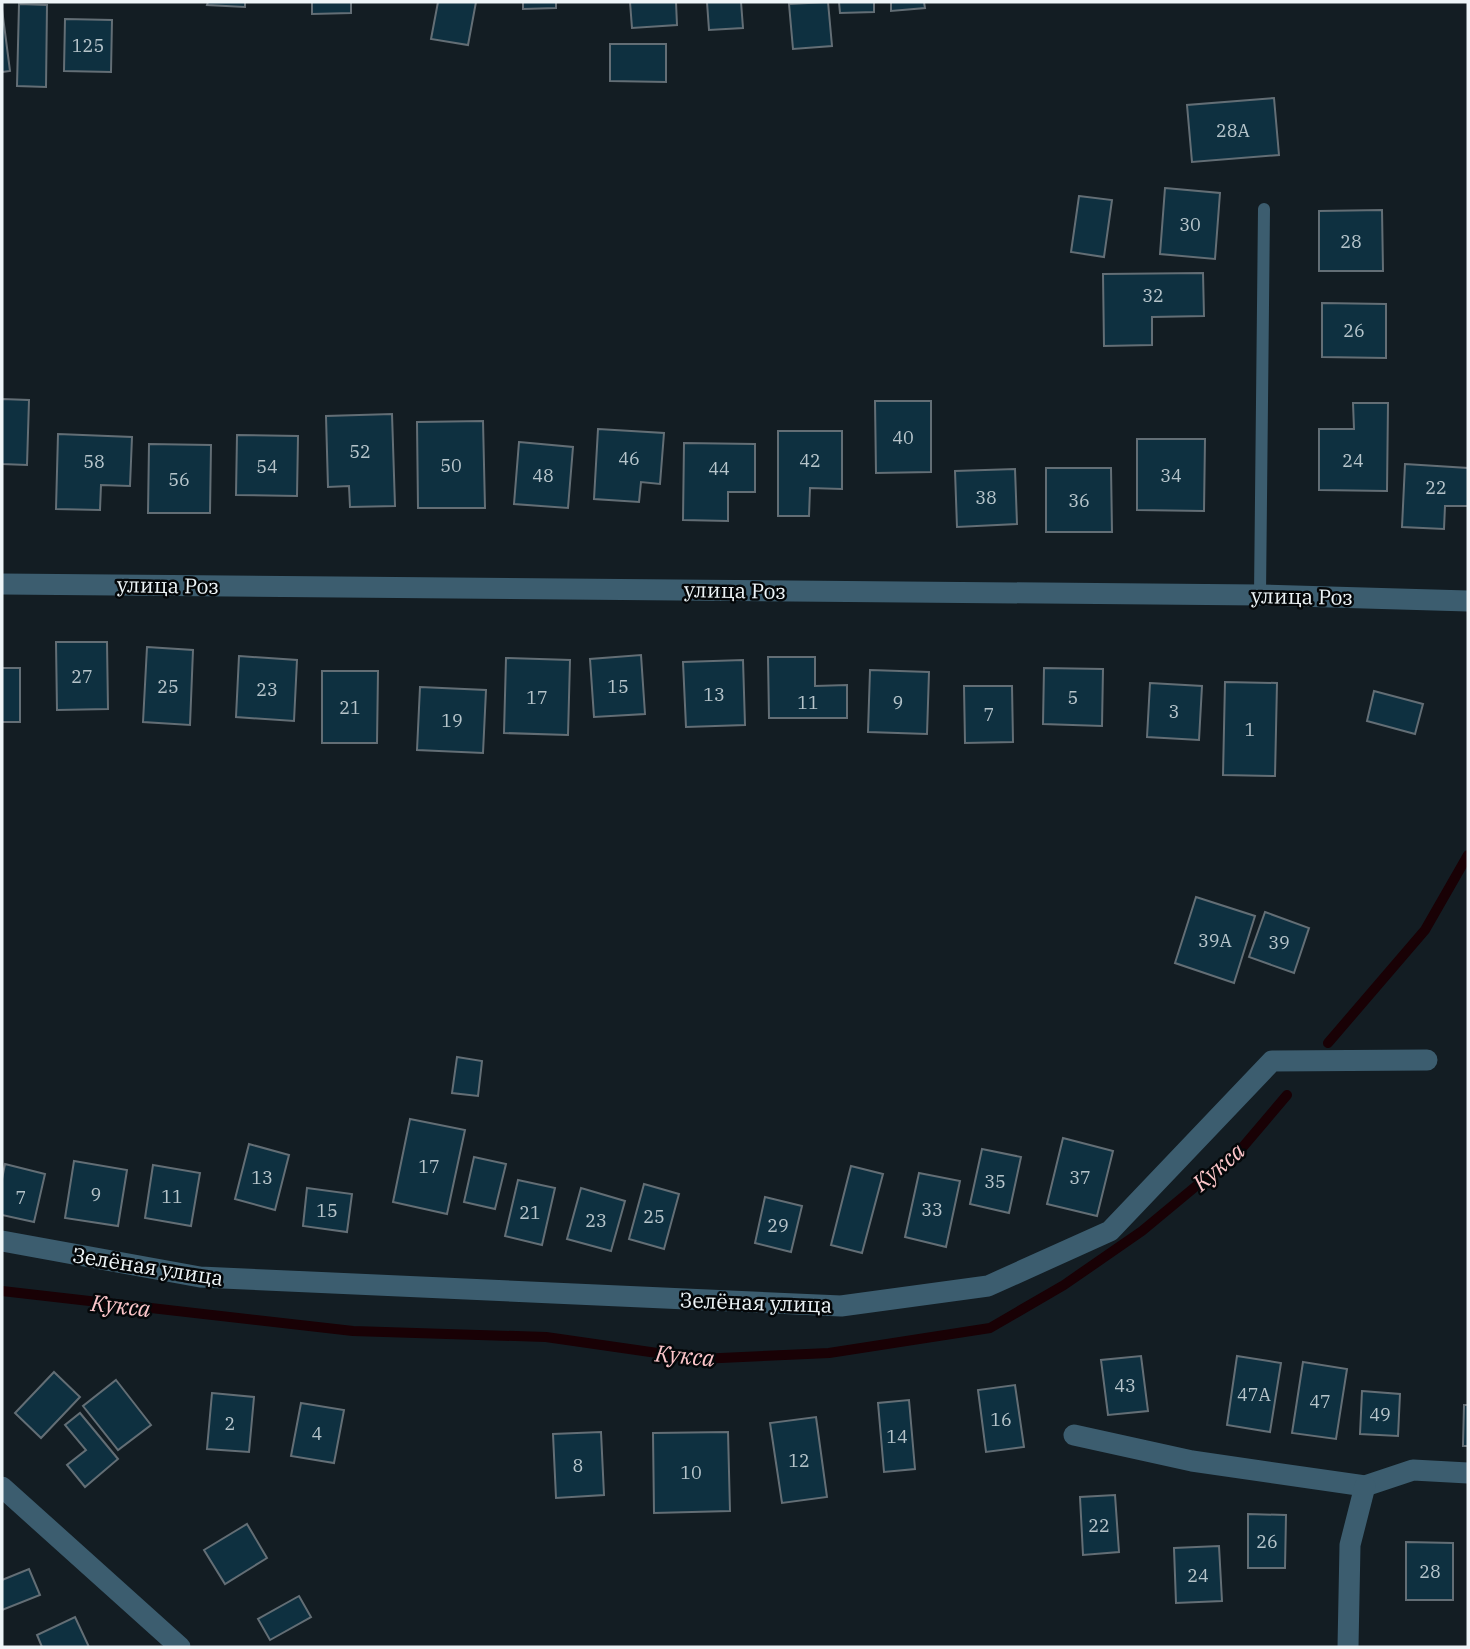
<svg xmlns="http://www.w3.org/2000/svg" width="1470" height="1649" viewBox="0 0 1470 1649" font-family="'IBM Plex Serif',serif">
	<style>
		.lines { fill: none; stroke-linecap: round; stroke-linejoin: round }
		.stream { stroke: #190105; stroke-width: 10 }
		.building { fill: #0e3040; stroke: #636e75; stroke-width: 2 }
		.lane { stroke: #3c5d6f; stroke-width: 12 }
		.street { stroke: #3c5d6f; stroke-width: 21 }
		.labels { text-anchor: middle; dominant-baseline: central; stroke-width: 5; stroke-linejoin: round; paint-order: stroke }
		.number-label { font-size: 18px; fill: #b6c4ca }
		.street-label { font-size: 21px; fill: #eef5f8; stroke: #040709 }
		.water-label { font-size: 23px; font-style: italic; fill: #fdc6ca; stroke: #040709 }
	</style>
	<rect width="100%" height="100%" fill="#131d23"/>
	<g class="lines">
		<!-- stream -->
		<g class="stream">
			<path d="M1328,1043L1425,930L1468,855"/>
			<path d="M2,1291L353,1331L546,1337L699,1359L829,1353L990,1328L1064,1285L1142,1231L1242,1148L1287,1095"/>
		</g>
	</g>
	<!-- building -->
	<g class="building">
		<path d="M208,2H245V7L207,5Z"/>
		<path d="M312,2H351V13L312,14Z"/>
		<path d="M438,2H476L468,45L431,39Z"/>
		<path d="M523,2H556V8L523,9Z"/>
		<path d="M630,2H676L677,25L632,28Z"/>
		<path d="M707,2H741L743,28L709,30Z"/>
		<path d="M828,2L832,46L793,49L789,4Z"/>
		<path d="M839,2H874V12L840,13Z"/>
		<path d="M891,2H924L925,8L891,11Z"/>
		<path d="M19,4L47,5L46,87L17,86Z"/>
		<path d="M2,9L10,71L2,72Z"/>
		<path d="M65,19L112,20L111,72L64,71Z"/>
		<path d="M610,44H666V82L610,81Z"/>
		<path d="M1274,98L1279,155L1192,162L1187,105Z"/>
		<path d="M1165,188L1220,193L1215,259L1160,254Z"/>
		<path d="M1079,196L1112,200L1104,257L1071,252Z"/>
		<path d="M1382,210L1383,271H1319V211Z"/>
		<path d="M1203,273L1204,316L1152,317V345L1104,346L1103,274Z"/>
		<path d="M1322,303L1386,304V358L1322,357Z"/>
		<path d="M2,399L29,400L27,465L2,464Z"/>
		<path d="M875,401H931V472L876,473Z"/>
		<path d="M1353,403H1388L1387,491L1319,490V429H1354Z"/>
		<path d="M392,414L395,506L350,507L349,486L328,487L326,416Z"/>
		<path d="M483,421L485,508H418L417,422Z"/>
		<path d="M598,429L664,433L660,484L641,482L639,502L594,499Z"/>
		<path d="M778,431H842V489L810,488L809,516H778Z"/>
		<path d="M58,434L132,437L130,486L101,485L100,510L56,509Z"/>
		<path d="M237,435L298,436L297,496L236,495Z"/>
		<path d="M1137,439H1205L1204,511L1137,510Z"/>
		<path d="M519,442L573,447L568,508L514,504Z"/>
		<path d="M684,443L755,444V492H728V521L683,520Z"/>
		<path d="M149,444L211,445L210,513H148Z"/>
		<path d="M1405,464L1468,468V506H1445L1444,529L1402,527Z"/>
		<path d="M1046,468H1111L1112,532H1046Z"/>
		<path d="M1015,469L1017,524L957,527L955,471Z"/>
		<path d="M56,642H107L108,709L57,710Z"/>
		<path d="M147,647L193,650L190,725L143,722Z"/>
		<path d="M641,655L645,714L594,717L590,659Z"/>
		<path d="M239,656L297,660L294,721L236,717Z"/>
		<path d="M768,657H815V686L847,685V718H769Z"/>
		<path d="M506,658L570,660L568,735L504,733Z"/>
		<path d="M743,660L745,725L686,727L683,662Z"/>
		<rect x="2" y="668" width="18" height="54"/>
		<path d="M1044,668L1103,669L1102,726L1043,724Z"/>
		<path d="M870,670L929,672L927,734L868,732Z"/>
		<path d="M322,671H378L377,743H322Z"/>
		<path d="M1225,682L1277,683L1275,776L1223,775Z"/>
		<path d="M1150,683L1202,686L1199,740L1147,737Z"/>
		<path d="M964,686H1012L1013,742L965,743Z"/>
		<path d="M420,687L486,690L483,753L417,750Z"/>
		<path d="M1374,691L1423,704L1415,734L1367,721Z"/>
		<path d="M1196,897L1255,916L1234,983L1175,963Z"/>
		<path d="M1265,912L1309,928L1294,973L1249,957Z"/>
		<path d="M457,1057L482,1061L478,1096L452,1093Z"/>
		<path d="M410,1119L465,1130L447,1214L393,1202Z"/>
		<path d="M1063,1138L1113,1151L1097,1216L1047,1204Z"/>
		<path d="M249,1144L289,1155L275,1210L235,1199Z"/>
		<path d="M982,1149L1021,1157L1009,1213L970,1204Z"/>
		<path d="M474,1157L506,1164L495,1209L464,1202Z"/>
		<path d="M74,1161L127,1170L118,1226L65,1218Z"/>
		<path d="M5,1164L45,1174L34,1222L2,1215V1179Z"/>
		<path d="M153,1165L200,1173L191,1226L145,1218Z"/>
		<path d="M851,1166L883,1174L862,1253L831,1245Z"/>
		<path d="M919,1173L960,1181L946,1247L905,1237Z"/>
		<path d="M518,1180L555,1188L542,1245L505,1236Z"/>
		<path d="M644,1184L679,1194L664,1249L629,1239Z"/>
		<path d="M307,1188L352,1194L347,1232L303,1226Z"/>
		<path d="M581,1188L625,1201L611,1251L567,1239Z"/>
		<path d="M765,1197L802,1206L791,1252L755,1243Z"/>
		<path d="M1141,1356L1148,1411L1108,1415L1101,1360Z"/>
		<path d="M1237,1356L1281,1363L1270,1432L1227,1425Z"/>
		<path d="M1303,1362L1347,1369L1336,1439L1292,1433Z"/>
		<path d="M54,1372L80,1397L41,1438L15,1413Z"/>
		<path d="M116,1380L151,1425L118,1450L83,1406Z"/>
		<path d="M1015,1385L1024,1447L986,1452L978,1390Z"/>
		<path d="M1362,1391L1400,1394L1398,1436L1360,1434Z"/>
		<path d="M212,1393L254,1397L249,1452L207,1449Z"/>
		<path d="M909,1400L915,1469L884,1472L878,1403Z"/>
		<path d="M301,1403L344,1410L334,1463L291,1456Z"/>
		<path d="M1464,1405H1468V1446H1463Z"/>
		<path d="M80,1413L118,1459L85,1487L67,1465L86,1450L65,1425Z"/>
		<path d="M816,1417L827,1497L782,1503L770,1423Z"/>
		<path d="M601,1432L604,1495L556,1498L553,1434Z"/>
		<path d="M728,1432L730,1511L654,1513L653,1433Z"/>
		<path d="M1115,1495L1119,1552L1083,1555L1080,1497Z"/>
		<path d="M1248,1514L1286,1515L1285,1568H1248Z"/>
		<path d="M247,1524L267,1558L225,1584L204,1550Z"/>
		<path d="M1406,1542L1453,1543V1600H1406Z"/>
		<path d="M1219,1546L1222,1601L1176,1603L1174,1548Z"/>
		<path d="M29,1569L40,1595L2,1610V1580Z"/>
		<path d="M299,1596L311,1617L270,1640L258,1619Z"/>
		<path d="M75,1617L89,1647H42L37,1635Z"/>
	</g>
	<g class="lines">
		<!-- lane -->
		<path class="lane" d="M1260,595L1264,209"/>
		<!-- street -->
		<g class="street">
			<path d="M2,584L1260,595L1468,601"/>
			<path d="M2,1241L200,1277L841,1306L988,1286L1110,1231L1272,1061L1427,1060"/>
			<path d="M1074,1435L1192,1461L1365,1486L1413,1470L1468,1473"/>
			<path d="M2,1487L180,1647"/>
			<path d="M1348,1647L1350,1545L1365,1486"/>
		</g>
	</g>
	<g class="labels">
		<!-- number labels -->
		<g class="number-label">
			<text x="88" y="45">125</text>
			<text x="1233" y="130">28А</text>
			<text x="1190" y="224">30</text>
			<text x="1351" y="241">28</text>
			<text x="1153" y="295">32</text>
			<text x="1354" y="330">26</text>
			<text x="903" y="437">40</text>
			<text x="360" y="451">52</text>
			<text x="629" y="458">46</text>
			<text x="810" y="460">42</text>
			<text x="1353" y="460">24</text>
			<text x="94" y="461">58</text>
			<text x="451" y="465">50</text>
			<text x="267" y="466">54</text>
			<text x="719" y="468">44</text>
			<text x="543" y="475">48</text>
			<text x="1171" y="475">34</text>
			<text x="179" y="479">56</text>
			<text x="1436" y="487">22</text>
			<text x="986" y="497">38</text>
			<text x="1079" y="500">36</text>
			<text x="82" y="676">27</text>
			<text x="168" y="686">25</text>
			<text x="618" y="686">15</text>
			<text x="267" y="689">23</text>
			<text x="714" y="694">13</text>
			<text x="537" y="697">17</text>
			<text x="1073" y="697">5</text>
			<text x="808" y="702">11</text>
			<text x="898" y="702">9</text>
			<text x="350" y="707">21</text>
			<text x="1174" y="711">3</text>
			<text x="989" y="714">7</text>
			<text x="452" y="720">19</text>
			<text x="1250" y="729">1</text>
			<text x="1215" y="940">39А</text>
			<text x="1279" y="942">39</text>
			<text x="429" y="1166">17</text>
			<text x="262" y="1177">13</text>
			<text x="1080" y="1177">37</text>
			<text x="995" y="1181">35</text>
			<text x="96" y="1194">9</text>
			<text x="172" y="1196">11</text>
			<text x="21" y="1197">7</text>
			<text x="932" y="1209">33</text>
			<text x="327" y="1210">15</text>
			<text x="530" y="1212">21</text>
			<text x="654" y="1216">25</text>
			<text x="596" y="1220">23</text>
			<text x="778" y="1225">29</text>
			<text x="1125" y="1385">43</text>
			<text x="1254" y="1394">47А</text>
			<text x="1320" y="1401">47</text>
			<text x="1380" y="1414">49</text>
			<text x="1001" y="1419">16</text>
			<text x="230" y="1423">2</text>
			<text x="317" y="1433">4</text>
			<text x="897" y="1436">14</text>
			<text x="799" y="1460">12</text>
			<text x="578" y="1465">8</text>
			<text x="691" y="1472">10</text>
			<text x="1099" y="1525">22</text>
			<text x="1267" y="1541">26</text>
			<text x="1430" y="1571">28</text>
			<text x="1198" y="1575">24</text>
		</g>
		<!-- street labels -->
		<g class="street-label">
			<text transform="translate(168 585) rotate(1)">улица Роз</text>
			<text transform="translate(735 590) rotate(1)">улица Роз</text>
			<text transform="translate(1302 596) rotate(1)">улица Роз</text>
			<text transform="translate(148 1266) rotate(9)">Зелёная улица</text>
			<text transform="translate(756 1302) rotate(2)">Зелёная улица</text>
		</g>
		<!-- water labels -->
		<g class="water-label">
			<text transform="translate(1218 1166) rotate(-41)">Кукса</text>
			<text transform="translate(121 1305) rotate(6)">Кукса</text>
			<text transform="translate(685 1355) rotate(5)">Кукса</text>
		</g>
	</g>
	<!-- border -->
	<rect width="1470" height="1649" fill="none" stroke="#eef5f8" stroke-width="7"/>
</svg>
